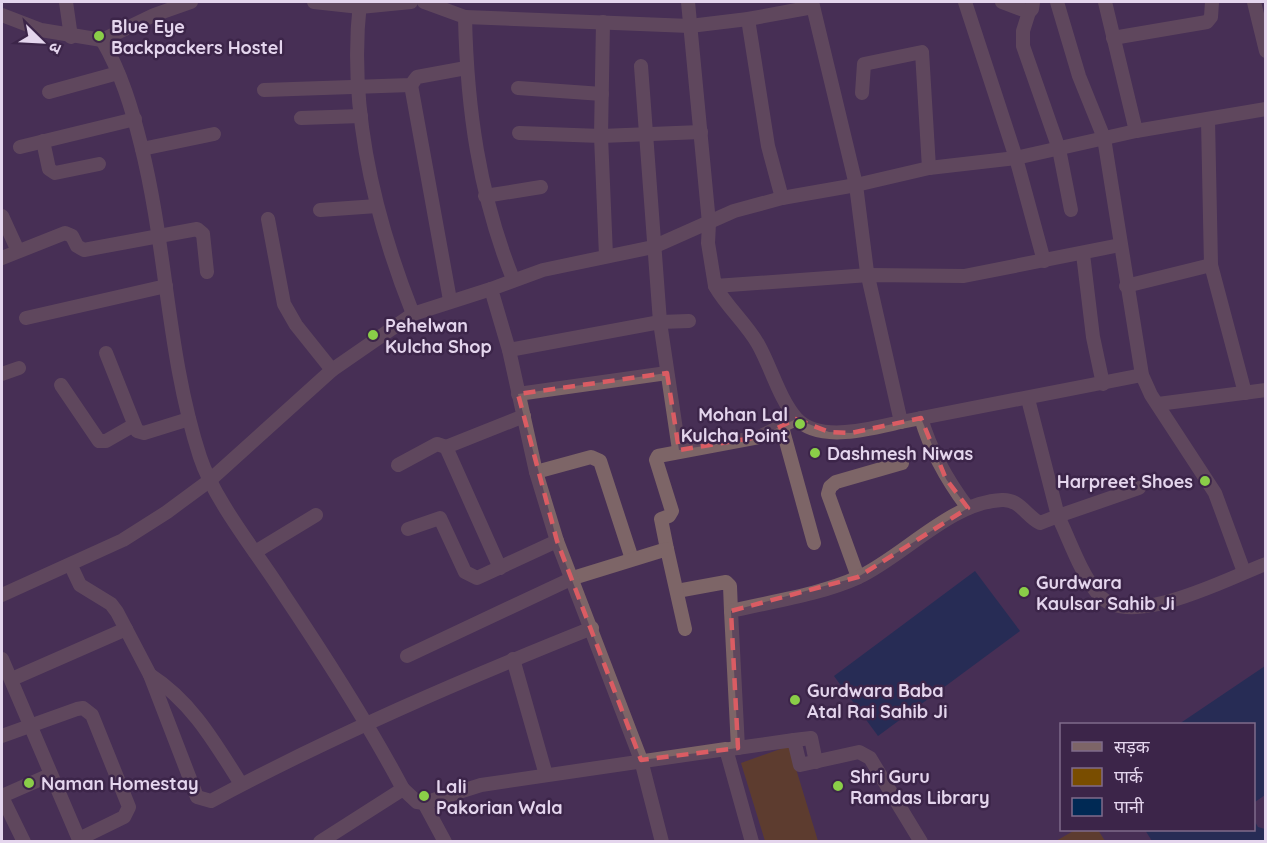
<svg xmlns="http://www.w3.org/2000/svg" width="1267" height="843" viewBox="0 0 1267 843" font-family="Quicksand,'Noto Sans Devanagari',sans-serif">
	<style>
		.green { fill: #794d00 }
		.water { fill: #002954 }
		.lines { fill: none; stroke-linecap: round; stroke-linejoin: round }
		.minor { stroke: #7d6567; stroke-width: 14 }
		.marked { fill: none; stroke: #da5c63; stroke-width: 4.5; stroke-dasharray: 12 8; stroke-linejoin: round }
		.poi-dot { fill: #8ace48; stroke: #3c2549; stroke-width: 2 }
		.labels { text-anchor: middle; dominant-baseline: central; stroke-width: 5; stroke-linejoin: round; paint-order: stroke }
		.poi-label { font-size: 18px; font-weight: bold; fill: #e4d5ed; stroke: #3c2549; text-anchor: start }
	</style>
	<rect width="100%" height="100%" fill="#472f55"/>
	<!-- green -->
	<g class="green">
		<path d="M789,746L818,841H765L741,763Z"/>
		<path d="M1075,830H1098L1105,841H1056Z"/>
	</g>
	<!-- water -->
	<g class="water">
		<path d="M975,571L1020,631L878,736L834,676Z"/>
		<path d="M1265,666V795L1255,802L1254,808V724H1179Z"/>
		<path d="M1254,820L1258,827L1265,829V841H1152L1145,830H1254Z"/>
	</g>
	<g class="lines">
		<!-- minor -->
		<g class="minor">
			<path d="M66,2L71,37"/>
			<path d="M314,2L360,7L411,2"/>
			<path d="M360,2C348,108 374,216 413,314"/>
			<path d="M424,2L465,17C467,109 479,194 513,279"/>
			<path d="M688,2L709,223L708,243L715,286L869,275L964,276L1120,245"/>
			<path d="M812,2L856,185L867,272L901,422L1142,375"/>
			<path d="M965,2L1016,158L1044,261"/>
			<path d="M1002,2L1029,12L1032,9L1033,2"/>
			<path d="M1057,2L1079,76L1104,138L1142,375L1151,395L1215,493L1244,572"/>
			<path d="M1105,2L1136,131"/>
			<path d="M1254,2L1266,51"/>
			<path d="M1029,12L1023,31V46L1059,149L1071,210"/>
			<path d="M2,15L41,30L102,40L154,15L191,2"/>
			<path d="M465,17L690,26L748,19L813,7"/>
			<path d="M748,19L768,146L782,198"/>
			<path d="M1113,38L1207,22L1211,17L1212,2"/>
			<path d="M102,40C121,72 132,109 141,145C167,248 167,356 200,457C214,500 257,553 282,592C325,656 367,721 403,789"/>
			<path d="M641,66L660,322L679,450"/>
			<path d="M411,85L450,300"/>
			<path d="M518,88L602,94"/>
			<path d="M264,90L411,85L417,77L466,68"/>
			<path d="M49,92L118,73"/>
			<path d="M862,93L864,64L922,52L929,168"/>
			<path d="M301,118L361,116"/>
			<path d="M1208,120L1211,265L1245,393H1242"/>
			<path d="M519,133L601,136L603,22"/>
			<path d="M43,141L49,169L55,173L99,164"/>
			<path d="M20,147L135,119"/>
			<path d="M142,149L214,134"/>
			<path d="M485,196L541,187"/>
			<path d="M320,210L377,206"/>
			<path d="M2,216L18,251"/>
			<path d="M268,219L284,304L296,325L332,370"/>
			<path d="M1083,254L1093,337L1103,384"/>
			<path d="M606,256L601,136L701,132"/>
			<path d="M2,258L65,233L72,236L77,246L84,250L197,229L203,234L207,272"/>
			<path d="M715,286C727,307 746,323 758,344C771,367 779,398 796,418C819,444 873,428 901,422"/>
			<path d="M1126,286L1211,265"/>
			<path d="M26,318L166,286"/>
			<path d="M509,350L660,322L689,321"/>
			<path d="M106,353L137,431L144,433L189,419"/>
			<path d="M2,374L19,368"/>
			<path d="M61,385L99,441H106L134,425"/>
			<path d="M518,394L667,373"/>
			<path d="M1028,399L1058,516L1139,488"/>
			<path d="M1158,404L1266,390"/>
			<path d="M921,418C931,452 946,479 968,508"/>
			<path d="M782,427L814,543"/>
			<path d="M398,465L437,444L446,447"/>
			<path d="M536,472L591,457L600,461L632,559"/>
			<path d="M408,529L440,518L465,572L477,578L557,541"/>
			<path d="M667,549L661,519L669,516L672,511L656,460L658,456L759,437L796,419"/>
			<path d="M255,552L316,515"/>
			<path d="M71,566L80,585L111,604L117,612L150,675L197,797L211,801C334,735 462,680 592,628"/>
			<path d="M500,568L446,447L524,416"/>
			<path d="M858,577L828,494L830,487L836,482L902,463"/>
			<path d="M677,591L726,582L730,586L731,611"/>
			<path d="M2,595L123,540L167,512L209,481L332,370L413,314L491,289"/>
			<path d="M407,656L573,578L667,549L685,629"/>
			<path d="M2,659L80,842"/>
			<path d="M513,659L546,775"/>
			<path d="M150,675C192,702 215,743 241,784"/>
			<path d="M12,679L126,629"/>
			<path d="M2,736L77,709L83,708L92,715L129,807L124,817L79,839"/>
			<path d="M794,740L811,738L816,762"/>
			<path d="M738,748L731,611C773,601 819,595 859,577C905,555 951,502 1002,500C1020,499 1026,516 1040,523L1058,516C1070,541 1080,572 1098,594C1129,632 1230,577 1266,564"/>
			<path d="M730,749L794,740L800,765L859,752L870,758L921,842"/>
			<path d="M2,796L50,775"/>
			<path d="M2,797L24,842"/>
			<path d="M424,803L445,842"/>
			<path d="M320,842L403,789L417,802L424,803L481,785L726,749L752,842"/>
			<path d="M662,842L641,760L557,541L536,472L509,350L491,289L543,270L653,247L734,211L782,198L856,185L929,168L1016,158L1136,131L1266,109"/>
		</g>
	</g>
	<!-- marked area -->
	<path d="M0 0H1267V843H0ZM667,373L679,450L759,437L796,419L829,432L851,433L921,418L946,479L968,508L858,577L731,611L738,748L641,760L557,541L518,394Z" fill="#472f55" fill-opacity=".55" fill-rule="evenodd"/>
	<path class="marked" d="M667,373L679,450L759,437L796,419L829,432L851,433L921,418L946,479L968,508L858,577L731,611L738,748L641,760L557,541L518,394Z"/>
	<!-- markers -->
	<g class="poi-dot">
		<circle cx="99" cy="36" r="6"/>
		<circle cx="373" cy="335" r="6"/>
		<circle cx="800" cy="424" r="6"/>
		<circle cx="815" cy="453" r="6"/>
		<circle cx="1205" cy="481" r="6"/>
		<circle cx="1024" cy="592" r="6"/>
		<circle cx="795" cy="700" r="6"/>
		<circle cx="29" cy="783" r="6"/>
		<circle cx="838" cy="786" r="6"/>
		<circle cx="424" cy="796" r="6"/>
	</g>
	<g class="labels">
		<!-- poi labels -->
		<g class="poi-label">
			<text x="111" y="26">Blue Eye<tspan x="111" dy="21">Backpackers Hostel</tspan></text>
			<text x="385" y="325">Pehelwan<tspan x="385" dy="21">Kulcha Shop</tspan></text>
			<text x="788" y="414" text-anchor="end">Mohan Lal<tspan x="788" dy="21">Kulcha Point</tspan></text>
			<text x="827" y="453">Dashmesh Niwas</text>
			<text x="1193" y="481" text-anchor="end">Harpreet Shoes</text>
			<text x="1036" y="582">Gurdwara<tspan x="1036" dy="21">Kaulsar Sahib Ji</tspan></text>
			<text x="807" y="690">Gurdwara Baba<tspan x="807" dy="21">Atal Rai Sahib Ji</tspan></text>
			<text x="850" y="776">Shri Guru<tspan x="850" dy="21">Ramdas Library</tspan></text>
			<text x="41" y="783">Naman Homestay</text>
			<text x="436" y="786">Lali<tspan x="436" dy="21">Pakorian Wala</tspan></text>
		</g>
	</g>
	<!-- border -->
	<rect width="1267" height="843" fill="none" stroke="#e4d5ed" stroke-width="6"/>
	<!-- legend -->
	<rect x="1060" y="723" width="195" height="108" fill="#3c2549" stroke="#7f6b8b" stroke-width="1.5"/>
	<rect x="1072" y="742" width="30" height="9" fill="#7d6567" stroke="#7f6b8b" stroke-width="1.5"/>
	<text x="1114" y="753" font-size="18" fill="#e4d5ed">सड़क</text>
	<rect x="1072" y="768" width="30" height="18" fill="#794d00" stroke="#7f6b8b" stroke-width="1.5"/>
	<text x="1114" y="783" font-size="18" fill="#e4d5ed">पार्क</text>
	<rect x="1072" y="798" width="30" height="18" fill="#002954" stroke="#7f6b8b" stroke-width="1.5"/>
	<text x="1114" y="813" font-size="18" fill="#e4d5ed">पानी</text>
	<!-- north arrow -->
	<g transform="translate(42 42) rotate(114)" stroke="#3c2549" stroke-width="4.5" paint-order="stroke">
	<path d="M0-4.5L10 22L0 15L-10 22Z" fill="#e4d5ed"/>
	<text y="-9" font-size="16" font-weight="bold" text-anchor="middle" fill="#e4d5ed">उ</text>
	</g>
</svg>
